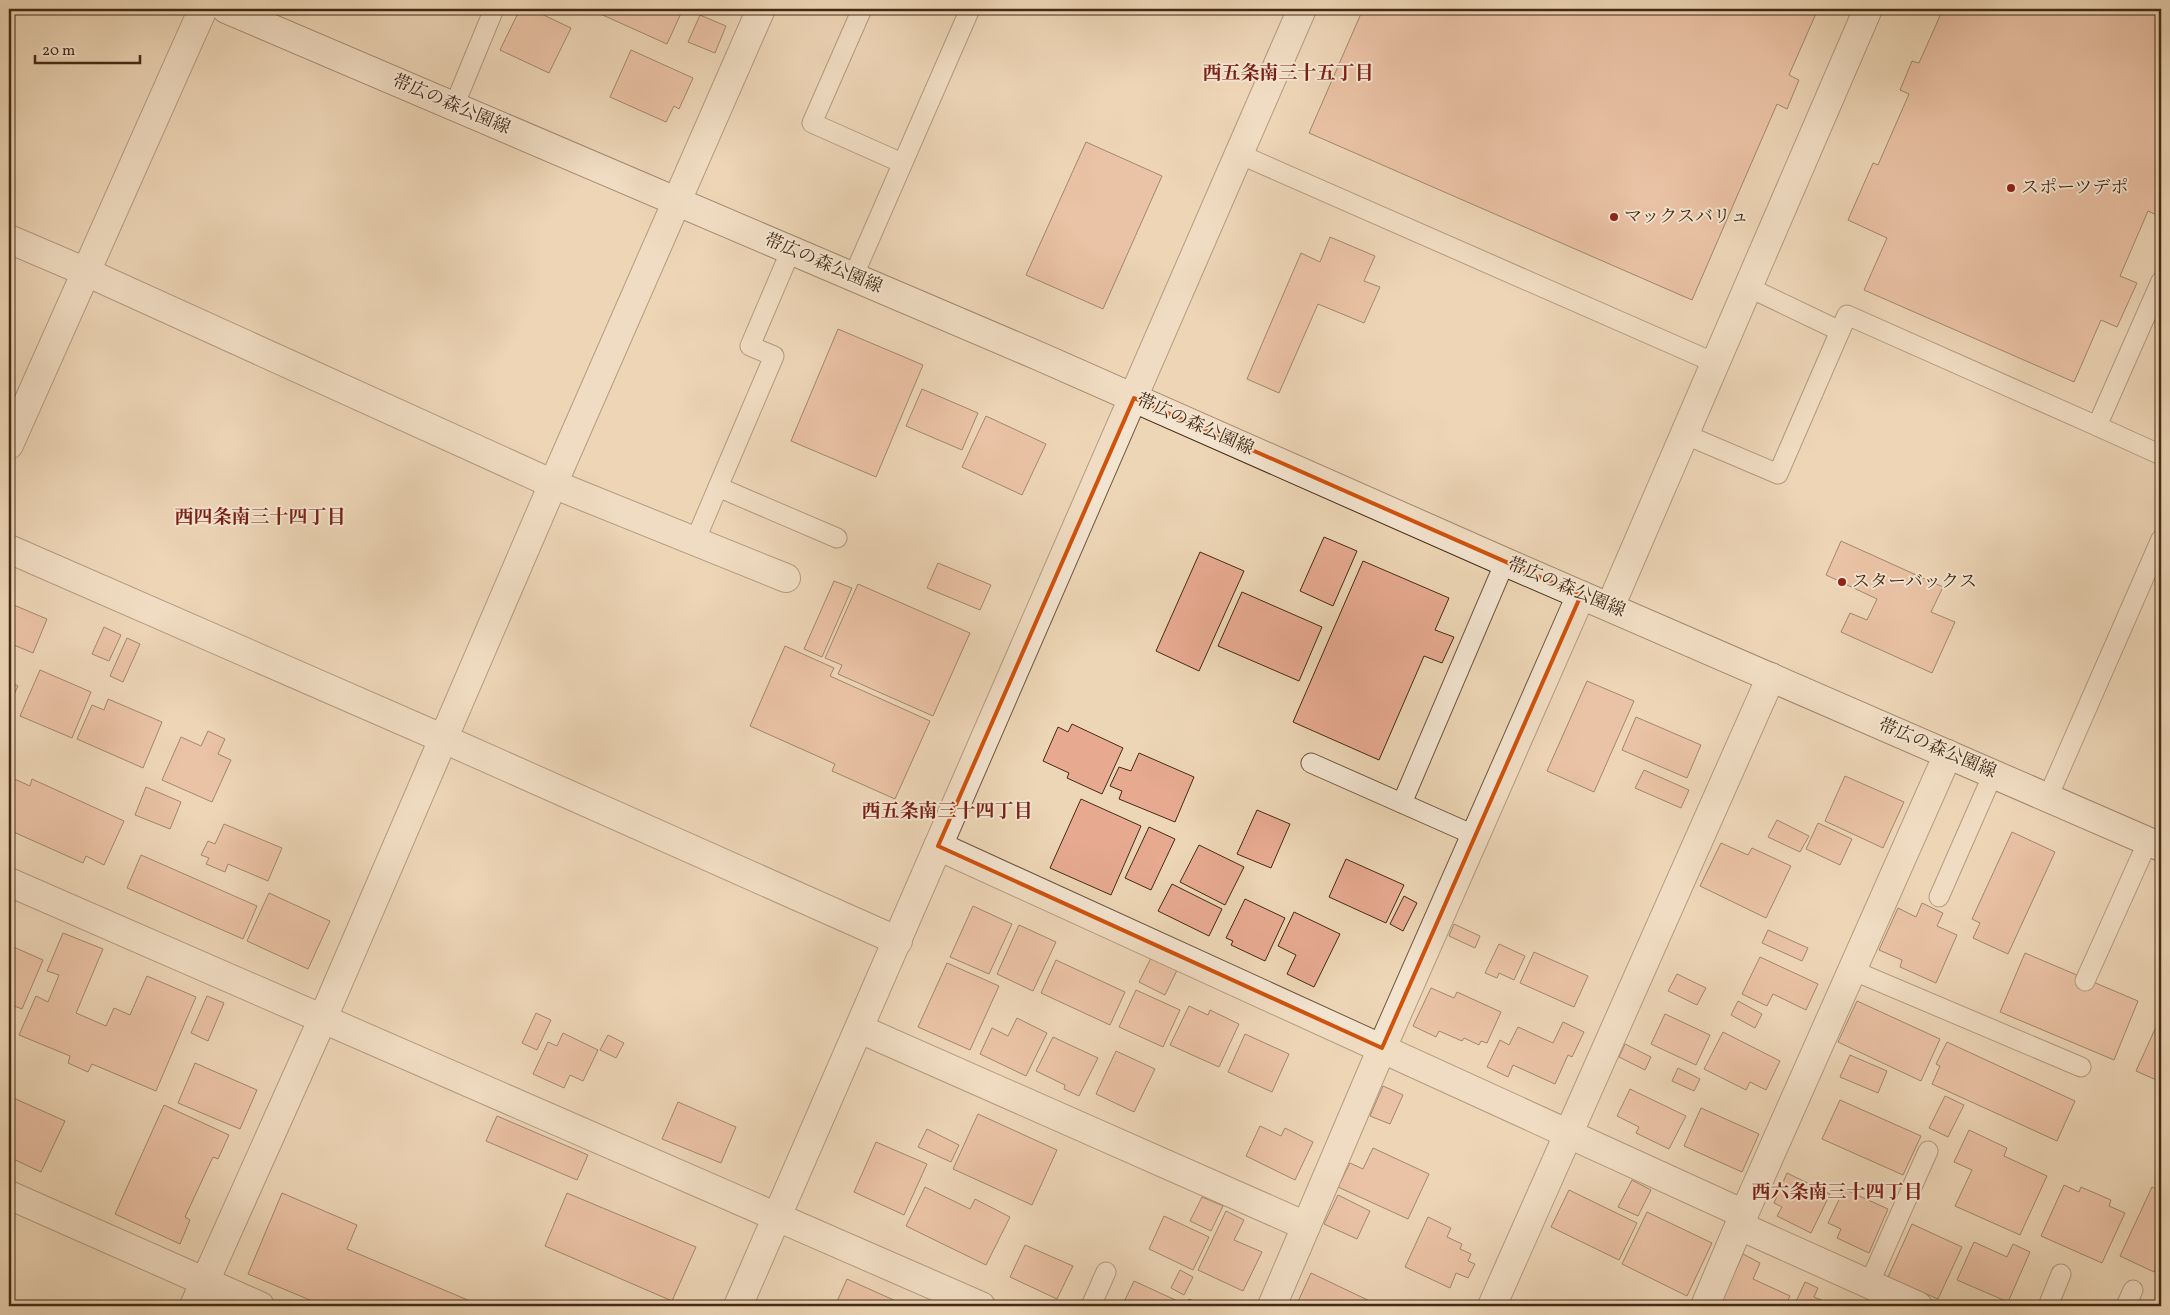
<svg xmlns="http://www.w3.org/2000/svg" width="2170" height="1315" viewBox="0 0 2170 1315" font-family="Vollkorn,'Noto Serif JP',serif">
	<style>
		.building { fill: #e7aa91; stroke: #452a15 }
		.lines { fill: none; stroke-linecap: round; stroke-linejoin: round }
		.service-casing { stroke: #6f553d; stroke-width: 21 }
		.minor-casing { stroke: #6f553d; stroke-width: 30 }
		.tertiary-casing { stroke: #6f553d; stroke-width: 30 }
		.secondary-casing { stroke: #452a15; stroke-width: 30 }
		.service { stroke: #f3e4d0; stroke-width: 19 }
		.minor { stroke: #f3e4d0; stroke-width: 28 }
		.tertiary { stroke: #f3e4d0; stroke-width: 28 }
		.secondary { stroke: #f3e4d0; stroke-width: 28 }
		.marked { fill: none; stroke: #d0520d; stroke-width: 4; stroke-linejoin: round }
		.poi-dot { fill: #8f2418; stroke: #f3e4d0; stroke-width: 2 }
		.labels { text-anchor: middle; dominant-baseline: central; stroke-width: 4; stroke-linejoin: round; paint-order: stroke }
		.street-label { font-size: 18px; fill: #452a15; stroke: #f3e4d0 }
		.poi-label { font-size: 18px; fill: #452a15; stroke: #f3e4d0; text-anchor: start }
		.neighbourhood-label { font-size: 19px; font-weight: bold; fill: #7a1f14; stroke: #f3e4d0 }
	</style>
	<rect width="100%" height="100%" fill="#edd6b6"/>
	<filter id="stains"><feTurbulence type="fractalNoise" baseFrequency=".004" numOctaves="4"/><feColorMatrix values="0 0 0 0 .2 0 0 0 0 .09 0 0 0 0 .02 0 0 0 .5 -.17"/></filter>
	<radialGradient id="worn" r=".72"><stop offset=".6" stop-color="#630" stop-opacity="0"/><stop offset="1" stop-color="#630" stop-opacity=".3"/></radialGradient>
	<!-- building -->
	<g class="building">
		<path d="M520,9H531L571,28L549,73L500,50Z"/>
		<path d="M597,9H683L667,44L596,12Z"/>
		<path d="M1363,9H1818L1789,75L1799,80L1787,109L1777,104L1692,300L1309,133Z"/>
		<path d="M1943,9H2161V217L2148,211L2120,276L2137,283L2117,327L2101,320L2074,382L1864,290L1887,238L1848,220L1873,163L1878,165L1909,94L1900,90L1912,61L1919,63Z"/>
		<path d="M700,15L726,26L715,53L688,42Z"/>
		<path d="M631,50L693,78L679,109L674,106L666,122L610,97Z"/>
		<path d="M1086,142L1162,176L1103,309L1026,275Z"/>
		<path d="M1330,237L1375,256L1364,281L1380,287L1364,323L1318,304L1279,393L1247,379L1301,253L1320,262Z"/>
		<path d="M838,329L923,365L876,477L791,441Z"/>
		<path d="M922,389L978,413L962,450L906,426Z"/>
		<path d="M986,416L1046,444L1022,495L962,467Z"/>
		<path d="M1324,537L1357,551L1333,606L1300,591Z"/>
		<path d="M1841,541L1943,587L1931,612L1955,622L1932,673L1841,632L1850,613L1867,620L1877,599L1826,575Z"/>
		<path d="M1200,552L1244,571L1199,671L1156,651Z"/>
		<path d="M1363,561L1449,598L1435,630L1454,637L1442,663L1424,656L1379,760L1293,722Z"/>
		<path d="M938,563L991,585L980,610L927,588Z"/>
		<path d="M834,581L852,588L822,657L804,649Z"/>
		<path d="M858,584L970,633L933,716L838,674L842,665L825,658Z"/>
		<path d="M1242,592L1322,627L1299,681L1218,646Z"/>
		<path d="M9,603L47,619L33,653L9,643Z"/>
		<path d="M104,627L121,635L109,661L92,654Z"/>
		<path d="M127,638L140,644L123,682L110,676Z"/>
		<path d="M785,646L834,668L830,676L930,721L895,799L832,771L835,764L750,726Z"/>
		<path d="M40,670L91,692L72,738L20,716Z"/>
		<path d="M9,681L18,686L9,705Z"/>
		<path d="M1587,681L1634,701L1594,792L1547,771Z"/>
		<path d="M108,699L162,722L143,768L77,739L92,705L104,710Z"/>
		<path d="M1636,717L1701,745L1687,778L1622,750Z"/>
		<path d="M1072,724L1123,748L1102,794L1067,778L1069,773L1043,761L1058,727L1068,732Z"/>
		<path d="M208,731L225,739L218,754L231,760L212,802L162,780L181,737L201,746Z"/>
		<path d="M1139,753L1194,777L1175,822L1119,799L1122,791L1110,786L1119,767L1131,771Z"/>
		<path d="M1644,770L1689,790L1681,808L1635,788Z"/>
		<path d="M1845,776L1904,802L1883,848L1825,821Z"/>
		<path d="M10,777L30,786L32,779L124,821L104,865L86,856L83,863L9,830Z"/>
		<path d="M146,787L181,802L170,829L135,815Z"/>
		<path d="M1081,799L1141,826L1111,895L1050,868Z"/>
		<path d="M1257,810L1290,824L1271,868L1237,854Z"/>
		<path d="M1777,820L1809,836L1800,852L1768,837Z"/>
		<path d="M1818,823L1852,839L1840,865L1806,849Z"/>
		<path d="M224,824L282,848L268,881L228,864L225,872L206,864L209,858L201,855L208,841L215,844Z"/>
		<path d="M1149,827L1175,839L1151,890L1125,878Z"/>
		<path d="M2012,832L2055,852L2008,954L1973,938L1980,923L1972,919Z"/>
		<path d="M1721,843L1748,855L1752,848L1791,866L1766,918L1700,886Z"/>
		<path d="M1199,845L1244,867L1225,905L1180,882Z"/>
		<path d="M141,855L257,906L243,939L127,888Z"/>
		<path d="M1346,859L1404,885L1386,923L1329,897Z"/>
		<path d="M1172,884L1222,909L1209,936L1158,911Z"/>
		<path d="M269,893L330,921L308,969L247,941Z"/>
		<path d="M1404,896L1417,903L1403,931L1390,924Z"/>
		<path d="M1245,899L1285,918L1265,961L1231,945L1233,941L1226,938Z"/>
		<path d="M1922,903L1943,913L1937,926L1957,935L1936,983L1900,967L1902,960L1879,950L1898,908L1916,917Z"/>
		<path d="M973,906L1012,924L989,974L950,957Z"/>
		<path d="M1294,912L1340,934L1314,987L1287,974L1296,955L1278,946Z"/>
		<path d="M1454,924L1480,936L1475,948L1449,936Z"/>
		<path d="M1019,925L1056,942L1033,991L997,974Z"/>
		<path d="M1768,930L1808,948L1802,961L1762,943Z"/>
		<path d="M63,933L103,949L76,1013L106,1026L114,1008L130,1015L147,976L196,997L156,1091L92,1064L88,1072L68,1063L70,1056L19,1035L36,996L48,1002L59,975L47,971Z"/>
		<path d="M1499,944L1525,956L1514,980L1499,973L1497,978L1485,973Z"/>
		<path d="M9,945L43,960L22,1009L9,1004Z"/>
		<path d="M1534,952L1588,976L1574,1007L1520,983Z"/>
		<path d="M2025,953L2138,1001L2114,1060L2000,1012Z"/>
		<path d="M1153,954L1179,966L1165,995L1139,982Z"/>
		<path d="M1760,957L1818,984L1806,1010L1773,994L1767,1006L1742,994Z"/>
		<path d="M1056,960L1125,992L1110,1025L1041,993Z"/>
		<path d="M947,963L999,986L970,1050L918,1027Z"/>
		<path d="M1677,974L1706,988L1697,1005L1668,991Z"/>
		<path d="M1431,988L1454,998L1457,992L1501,1012L1487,1043L1481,1041L1479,1045L1464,1038L1462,1041L1439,1031L1436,1037L1413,1026Z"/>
		<path d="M1136,990L1180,1010L1163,1047L1119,1027Z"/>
		<path d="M207,996L224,1003L208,1041L191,1033Z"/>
		<path d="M1738,1001L1762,1014L1755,1028L1731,1015Z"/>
		<path d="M1857,1001L1940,1039L1921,1081L1838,1042Z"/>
		<path d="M1189,1006L1208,1015L1210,1010L1239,1024L1219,1067L1170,1045Z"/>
		<path d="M536,1013L551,1020L537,1050L522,1043Z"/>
		<path d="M1665,1014L1710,1035L1696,1065L1651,1044Z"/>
		<path d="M1017,1018L1047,1033L1026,1076L980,1054L992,1028L1008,1036Z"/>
		<path d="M2160,1018L2161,1019V1082L2136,1071Z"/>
		<path d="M1563,1022L1584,1032L1572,1057L1568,1055L1555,1084L1513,1065L1508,1077L1487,1067L1500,1040L1509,1045L1518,1027L1553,1043Z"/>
		<path d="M1723,1032L1780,1061L1766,1090L1750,1082L1746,1090L1704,1069Z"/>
		<path d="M563,1033L598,1050L583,1081L570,1075L564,1088L533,1074L548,1042L557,1046Z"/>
		<path d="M1245,1034L1289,1054L1272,1092L1228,1072Z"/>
		<path d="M608,1035L624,1043L616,1058L600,1050Z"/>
		<path d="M1053,1037L1098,1058L1079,1096L1064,1089L1065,1085L1036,1071Z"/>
		<path d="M1947,1042L2075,1101L2057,1141L1932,1084L1940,1066L1936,1064Z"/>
		<path d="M1625,1044L1651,1057L1645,1070L1619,1057Z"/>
		<path d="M1116,1051L1155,1069L1134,1112L1096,1094Z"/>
		<path d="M1850,1055L1887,1071L1878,1093L1840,1077Z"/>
		<path d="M195,1063L257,1090L240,1129L178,1103Z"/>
		<path d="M1678,1068L1700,1079L1694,1091L1672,1081Z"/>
		<path d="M1383,1086L1403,1095L1390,1124L1370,1116Z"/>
		<path d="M1630,1089L1686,1116L1669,1149L1636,1133L1639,1127L1617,1116Z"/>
		<path d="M9,1096L65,1121L41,1172L9,1157Z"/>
		<path d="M1945,1096L1964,1105L1948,1137L1929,1128Z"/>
		<path d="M1840,1100L1921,1136L1903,1175L1822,1139Z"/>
		<path d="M678,1102L736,1127L721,1163L662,1139Z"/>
		<path d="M164,1105L229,1135L218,1159L213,1157L185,1217L190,1220L180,1244L115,1214Z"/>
		<path d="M1701,1108L1759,1134L1742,1172L1684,1146Z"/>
		<path d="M978,1114L1057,1150L1032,1205L953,1169Z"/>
		<path d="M497,1116L588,1155L577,1180L486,1141Z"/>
		<path d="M1260,1126L1281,1136L1285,1128L1313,1142L1295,1180L1246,1156Z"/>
		<path d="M927,1129L959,1145L951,1162L918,1147Z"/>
		<path d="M1969,1130L2007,1148L2004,1156L2047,1176L2020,1235L1955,1206L1972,1170L1954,1162Z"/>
		<path d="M876,1142L927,1164L904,1215L854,1192Z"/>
		<path d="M1373,1148L1429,1174L1408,1219L1338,1187L1350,1163L1363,1169Z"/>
		<path d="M1787,1173L1830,1194L1811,1233L1777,1216L1782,1207L1774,1203Z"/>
		<path d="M1632,1180L1651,1190L1638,1216L1618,1207Z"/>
		<path d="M2064,1185L2079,1192L2081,1187L2111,1200L2109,1206L2125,1213L2102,1263L2041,1236Z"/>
		<path d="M925,1187L970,1209L975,1199L1010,1217L986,1265L906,1226Z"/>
		<path d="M2152,1187L2161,1191V1267L2157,1265L2154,1272L2120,1256Z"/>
		<path d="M1844,1189L1888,1209L1869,1253L1837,1238L1841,1229L1828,1223Z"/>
		<path d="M1569,1190L1637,1223L1619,1260L1551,1227Z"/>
		<path d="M282,1193L357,1225L347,1249L482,1306H324L248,1274Z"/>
		<path d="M567,1193L696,1247L672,1301L545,1246Z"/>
		<path d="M1338,1195L1370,1211L1357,1239L1324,1224Z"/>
		<path d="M1202,1197L1223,1206L1211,1231L1190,1221Z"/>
		<path d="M1226,1211L1244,1220L1234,1240L1262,1252L1243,1291L1198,1270Z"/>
		<path d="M1647,1212L1712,1243L1687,1296L1622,1264Z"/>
		<path d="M1164,1216L1209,1237L1193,1270L1149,1249Z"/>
		<path d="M1428,1217L1451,1228L1447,1237L1462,1244L1460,1249L1471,1254L1468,1261L1475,1264L1468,1278L1456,1273L1450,1288L1405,1267Z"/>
		<path d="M1912,1224L1962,1247L1938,1299L1888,1277Z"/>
		<path d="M1974,1242L2007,1257L2013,1244L2030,1252L2008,1302L1957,1280Z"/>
		<path d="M1025,1245L1073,1266L1057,1299L1010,1277Z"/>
		<path d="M1743,1254L1760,1263L1753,1279L1790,1296L1785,1306H1719Z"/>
		<path d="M1180,1270L1193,1277L1184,1295L1171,1288Z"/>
		<path d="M1311,1273L1374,1303L1373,1306H1296Z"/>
		<path d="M847,1279L907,1306H835Z"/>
		<path d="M1134,1281L1182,1303L1180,1306H1122Z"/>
		<path d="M1805,1282L1818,1288L1814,1297L1836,1306H1794Z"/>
		<path d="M935,1294L948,1306H930Z"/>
		<path d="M1189,1299L1204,1306H1185Z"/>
	</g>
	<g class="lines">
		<!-- service casing -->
		<g class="service-casing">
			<g id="service">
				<path d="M862,9L812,123L902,163"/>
				<path d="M454,106L494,9"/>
				<path d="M1239,154L1715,363"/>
				<path d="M791,250L750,346L774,356L718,487L837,538"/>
				<path d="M853,277L970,9"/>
				<path d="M2161,281L2097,426L2161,455"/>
				<path d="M1748,287L1840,331"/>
				<path d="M1684,434L1778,474L1847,315L2097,426"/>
				<path d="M695,541L718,487"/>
				<path d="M1311,763L1476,836"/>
				<path d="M2048,797L2161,539"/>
				<path d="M1402,803L1505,562"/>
				<path d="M1939,897L1993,774"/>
				<path d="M1852,970L2081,1067"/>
				<path d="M2085,981L2148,841"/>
				<path d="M1869,1284L1928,1151"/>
				<path d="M1091,1306L1106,1272"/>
				<path d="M2048,1306L2061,1274"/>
				<path d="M2126,1306L2133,1290"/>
			</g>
		</g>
		<!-- minor casing -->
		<g class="minor-casing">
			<g id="minor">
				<path d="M9,239L86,272L553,484L786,578"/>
				<path d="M9,445L203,9"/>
				<path d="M9,549L444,739L898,941"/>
				<path d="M1610,607L1868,9"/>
				<path d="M938,846L1744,1214"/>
				<path d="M9,882L981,1306"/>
				<path d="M860,1029L1306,1226"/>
				<path d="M9,1195L260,1306"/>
				<path d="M1740,1226L1918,1306"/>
				<path d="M194,1306L323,1018L553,484L761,9"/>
				<path d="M1272,1306L1382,1048L1581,595"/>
				<path d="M1492,1306L1771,677"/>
				<path d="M1705,1306L1744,1214L1948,754"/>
			</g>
		</g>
		<!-- tertiary casing -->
		<g class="tertiary-casing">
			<path id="tertiary" d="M738,1306L1302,9"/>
		</g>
		<!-- secondary casing -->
		<g class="secondary-casing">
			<path id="secondary" d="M226,9L1041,357L1505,562L2161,847"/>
		</g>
		<!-- service -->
		<use href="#service" class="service"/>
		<!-- minor -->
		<use href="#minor" class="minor"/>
		<!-- tertiary -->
		<use href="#tertiary" class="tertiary"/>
		<!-- secondary -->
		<use href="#secondary" class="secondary"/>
	</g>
	<!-- marked area -->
	<path d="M0 0H2170V1315H0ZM1134,398L1581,595L1382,1048L938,846Z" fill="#edd6b6" fill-opacity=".55" fill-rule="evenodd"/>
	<path class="marked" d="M1134,398L1581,595L1382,1048L938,846Z"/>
	<!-- markers -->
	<g class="poi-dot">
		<circle cx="2011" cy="188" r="5"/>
		<circle cx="1614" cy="217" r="5"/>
		<circle cx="1842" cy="582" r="5"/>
	</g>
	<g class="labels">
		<!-- street labels -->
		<g class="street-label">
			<text transform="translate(451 105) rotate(23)">帯広の森公園線</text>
			<text transform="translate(823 264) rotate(23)">帯広の森公園線</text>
			<text transform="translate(1195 425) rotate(24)">帯広の森公園線</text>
			<text transform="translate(1566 588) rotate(23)">帯広の森公園線</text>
			<text transform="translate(1937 749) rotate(23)">帯広の森公園線</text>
		</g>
		<!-- poi labels -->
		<g class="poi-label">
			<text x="2021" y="188">スポーツデポ</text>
			<text x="1624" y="217">マックスバリュ</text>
			<text x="1852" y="582">スターバックス</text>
		</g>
		<!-- neighbourhood labels -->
		<g class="neighbourhood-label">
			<text x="1288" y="74">西五条南三十五丁目</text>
			<text x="260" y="518">西四条南三十四丁目</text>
			<text x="947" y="812">西五条南三十四丁目</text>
			<text x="1837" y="1193">西六条南三十四丁目</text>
		</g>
	</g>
	<!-- margin -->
	<rect width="2170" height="1315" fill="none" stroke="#edd6b6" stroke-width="30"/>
	<rect x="10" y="10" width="2150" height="1295" fill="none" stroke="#452a15" stroke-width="2.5"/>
	<rect x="15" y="15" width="2140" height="1285" fill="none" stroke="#452a15"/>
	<!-- scale -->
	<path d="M35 55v8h105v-8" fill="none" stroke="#452a15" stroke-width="2.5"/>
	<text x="42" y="55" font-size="15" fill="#452a15" stroke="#f3e4d0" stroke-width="4" paint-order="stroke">20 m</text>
	<rect width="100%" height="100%" filter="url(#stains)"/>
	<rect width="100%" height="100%" fill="url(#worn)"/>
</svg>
